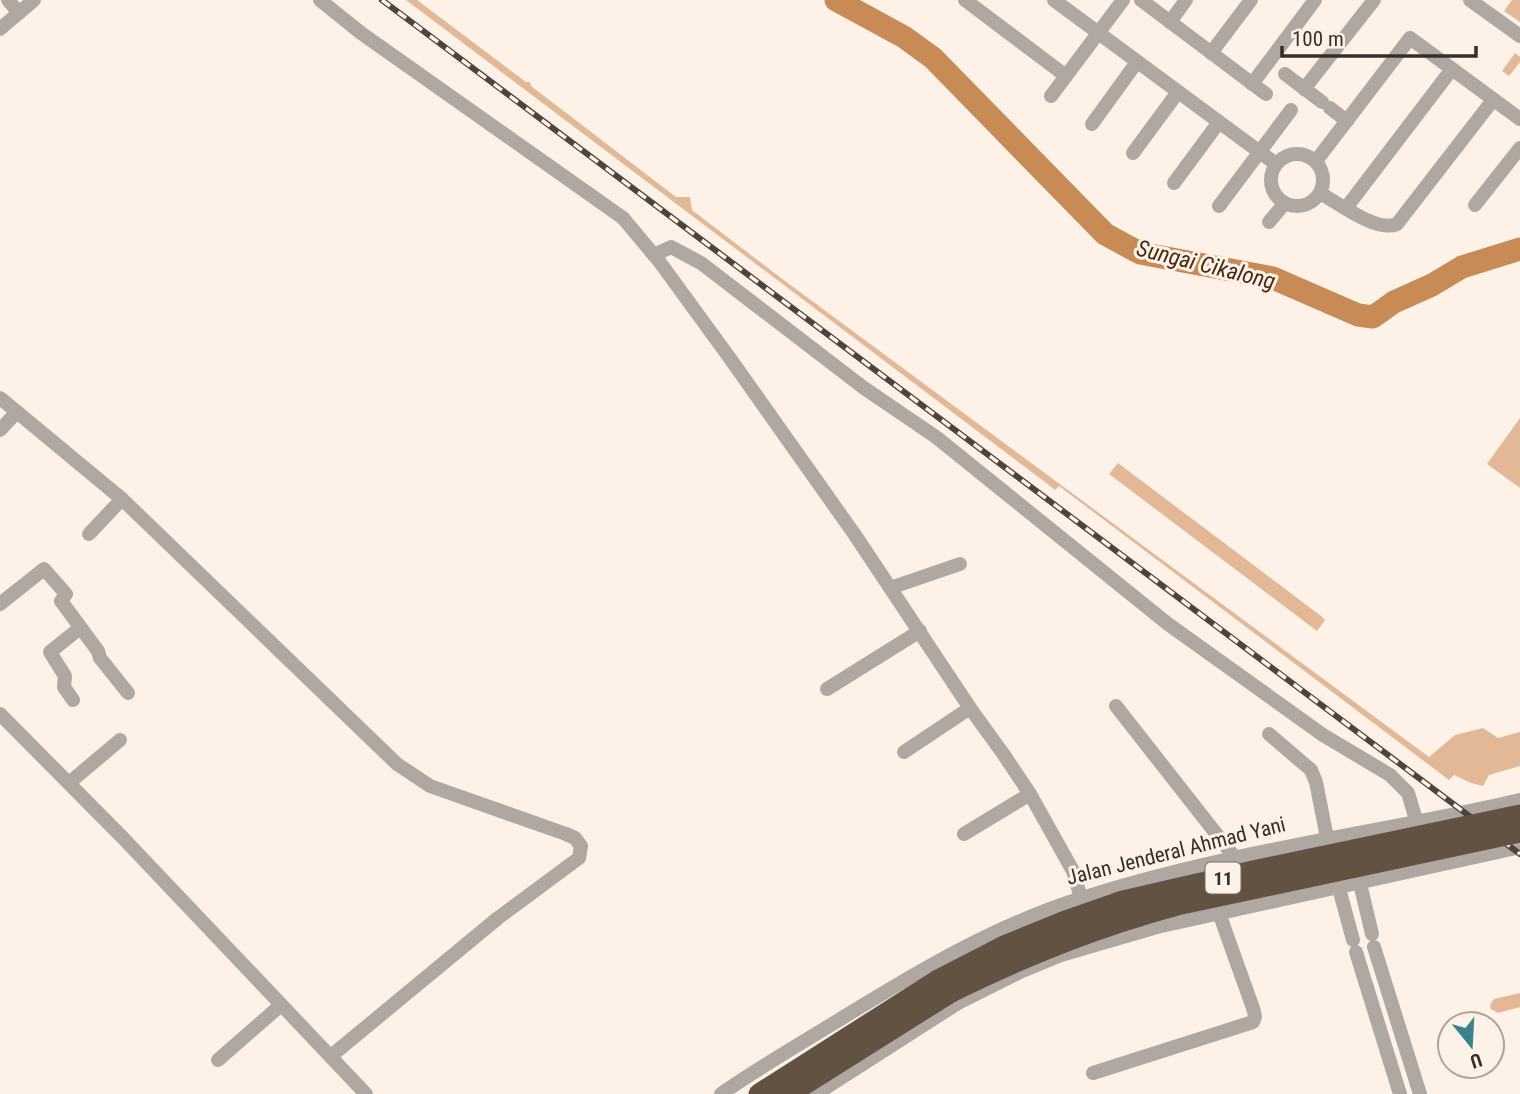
<svg xmlns="http://www.w3.org/2000/svg" width="1520" height="1094" viewBox="0 0 1520 1094" font-family="'Roboto Condensed',sans-serif">
	<style>
		.green { fill: #e2b897 }
		.lines { fill: none; stroke-linecap: round; stroke-linejoin: round }
		.river { stroke: #c88b55; stroke-width: 23 }
		.minor { stroke: #b0a7a1; stroke-width: 14 }
		.highway { stroke: #625244; stroke-width: 21 }
		.rail-casing { stroke: #4c443e; stroke-width: 6 }
		.rail { stroke: #fef2e8; stroke-width: 3.5; stroke-dasharray: 10; stroke-linecap: butt }
		.highway-bridge { stroke: #625244; stroke-width: 21 }
		.labels { text-anchor: middle; dominant-baseline: central; stroke-width: 6; stroke-linejoin: round; paint-order: stroke }
		.shield { fill: #fef2e8; stroke: #726a62; stroke-width: 2 }
		.shield-label { font-size: 19px; font-weight: bold; fill: #362f29 }
		.street-label { font-size: 21px; fill: #362f29; stroke: #fef2e8 }
		.water-label { font-size: 23px; font-style: italic; fill: #452b13; stroke: #fef2e8 }
	</style>
	<rect width="100%" height="100%" fill="#fef2e8"/>
	<!-- green -->
	<g class="green">
		<path d="M406,0H417L526,82H530L531,86L676,197H690L692,210L781,278L1429,757L1455,735L1483,728L1498,738L1520,732V766L1489,775L1483,786L1471,783L1454,775L1449,780L1059,486L1055,490L1045,482Z"/>
		<path d="M1512,0H1520V22L1504,11Z"/>
		<path d="M1515,53L1520,57V62L1509,76L1502,71Z"/>
		<path d="M1520,418V488L1487,464Z"/>
		<path d="M1118,463L1321,616L1325,620L1317,631L1109,474Z"/>
		<path d="M1520,993V1007L1498,1013L1491,1009L1490,1005L1494,999Z"/>
	</g>
	<g class="lines">
		<!-- river -->
		<path class="river" d="M836,0L904,37L933,58L1105,234L1140,253L1273,278L1358,315L1373,317L1394,302L1432,285L1462,267L1520,249"/>
		<!-- minor -->
		<g class="minor">
			<path d="M8,0L19,13"/>
			<path d="M320,0L361,33L623,218L659,261L729,357L855,535L970,708L1004,755L1030,794L1073,871L1081,898"/>
			<path d="M965,0L1066,76"/>
			<path d="M1054,0L1276,164"/>
			<path d="M1141,0L1266,94"/>
			<path d="M1470,0L1520,36"/>
			<path d="M1170,22L1186,0"/>
			<path d="M0,29L34,0"/>
			<path d="M1211,53L1251,0"/>
			<path d="M1285,74L1322,102"/>
			<path d="M1252,84L1315,0"/>
			<path d="M1304,89L1374,0"/>
			<path d="M1051,96L1123,0"/>
			<path d="M1330,108L1347,121"/>
			<path d="M1092,124L1137,62"/>
			<path d="M1133,153L1178,92"/>
			<circle cx="1297" cy="180" r="26"/>
			<path d="M1316,161L1410,38L1520,119"/>
			<path d="M1174,183L1219,122"/>
			<path d="M1320,193C1338,203 1377,233 1397,224L1493,100"/>
			<path d="M1475,205L1520,148"/>
			<path d="M1219,206L1291,110"/>
			<path d="M1346,208L1452,69"/>
			<path d="M1269,222L1285,203"/>
			<path d="M654,255L671,247L701,263L864,388L936,437L1168,624L1323,735L1390,775L1408,793L1417,823"/>
			<path d="M0,398L122,499L397,764L430,786L566,834L575,838L581,846L579,858L498,918L331,1056"/>
			<path d="M0,430L17,412"/>
			<path d="M89,534L122,499"/>
			<path d="M890,588L960,564"/>
			<path d="M0,604L44,569L66,594L61,601L98,651L100,658L128,693"/>
			<path d="M827,689L920,631"/>
			<path d="M73,700L64,687L65,676L50,652L80,628"/>
			<path d="M1116,706L1236,859"/>
			<path d="M0,714L124,839L366,1094"/>
			<path d="M1269,734L1311,770L1316,782L1329,848"/>
			<path d="M904,752L970,708"/>
			<path d="M69,783L120,740"/>
			<path d="M964,834L1030,794"/>
			<path d="M1358,875L1372,934"/>
			<path d="M1337,881L1353,940"/>
			<path d="M1374,947L1420,1094"/>
			<path d="M1356,952L1400,1094"/>
			<path d="M218,1060L281,1005"/>
			<path d="M1093,1073L1253,1022L1255,1017L1254,1011L1219,913"/>
			<path d="M721,1094C757,1069 796,1046 834,1023C912,975 991,927 1079,899C1222,852 1374,834 1520,800"/>
			<path d="M816,1094L958,1003L1022,971L1061,955L1157,927L1520,847"/>
		</g>
		<!-- highway -->
		<g class="highway">
			<path d="M759,1094L938,980"/>
			<path d="M789,1094L951,992"/>
		</g>
		<!-- rail casing -->
		<g class="rail-casing">
			<path id="rail" d="M382,0L1520,854"/>
		</g>
		<!-- rail -->
		<use href="#rail" class="rail"/>
		<!-- highway-bridge -->
		<g class="highway-bridge">
			<path d="M938,980L1004,946L1063,922L1123,901L1253,871L1520,815"/>
			<path d="M951,992C1027,955 1095,927 1177,905L1520,832"/>
		</g>
	</g>
	<g class="labels">
		<!-- shield labels -->
		<rect class="shield" x="1205.5" y="862.5" width="35" height="31" rx="5"/>
		<g class="shield-label">
			<text x="1223" y="878">11</text>
		</g>
		<!-- street labels -->
		<g class="street-label">
			<text transform="translate(1176 851) rotate(-14)">Jalan Jenderal Ahmad Yani</text>
		</g>
		<!-- water labels -->
		<g class="water-label">
			<text transform="translate(1206 265) rotate(14)">Sungai Cikalong</text>
		</g>
	</g>
	<!-- north arrow -->
	<g transform="translate(1471 1045) rotate(162)"><circle r="33" fill="#fef2e8" stroke="#aea49c" stroke-width="2"/>
	<path d="M0-5L12 26L0 18L-12 26Z" fill="#3c818e"/>
	<text y="-10" font-size="19" font-weight="bold" text-anchor="middle" fill="#362f29">U</text>
	</g>
	<!-- scale -->
	<path d="M1282 46v10h194v-10" fill="none" stroke="#362f29" stroke-width="3.5"/>
	<text x="1292" y="46" font-size="21" fill="#362f29" stroke="#fef2e8" stroke-width="5" paint-order="stroke">100 m</text>
</svg>
